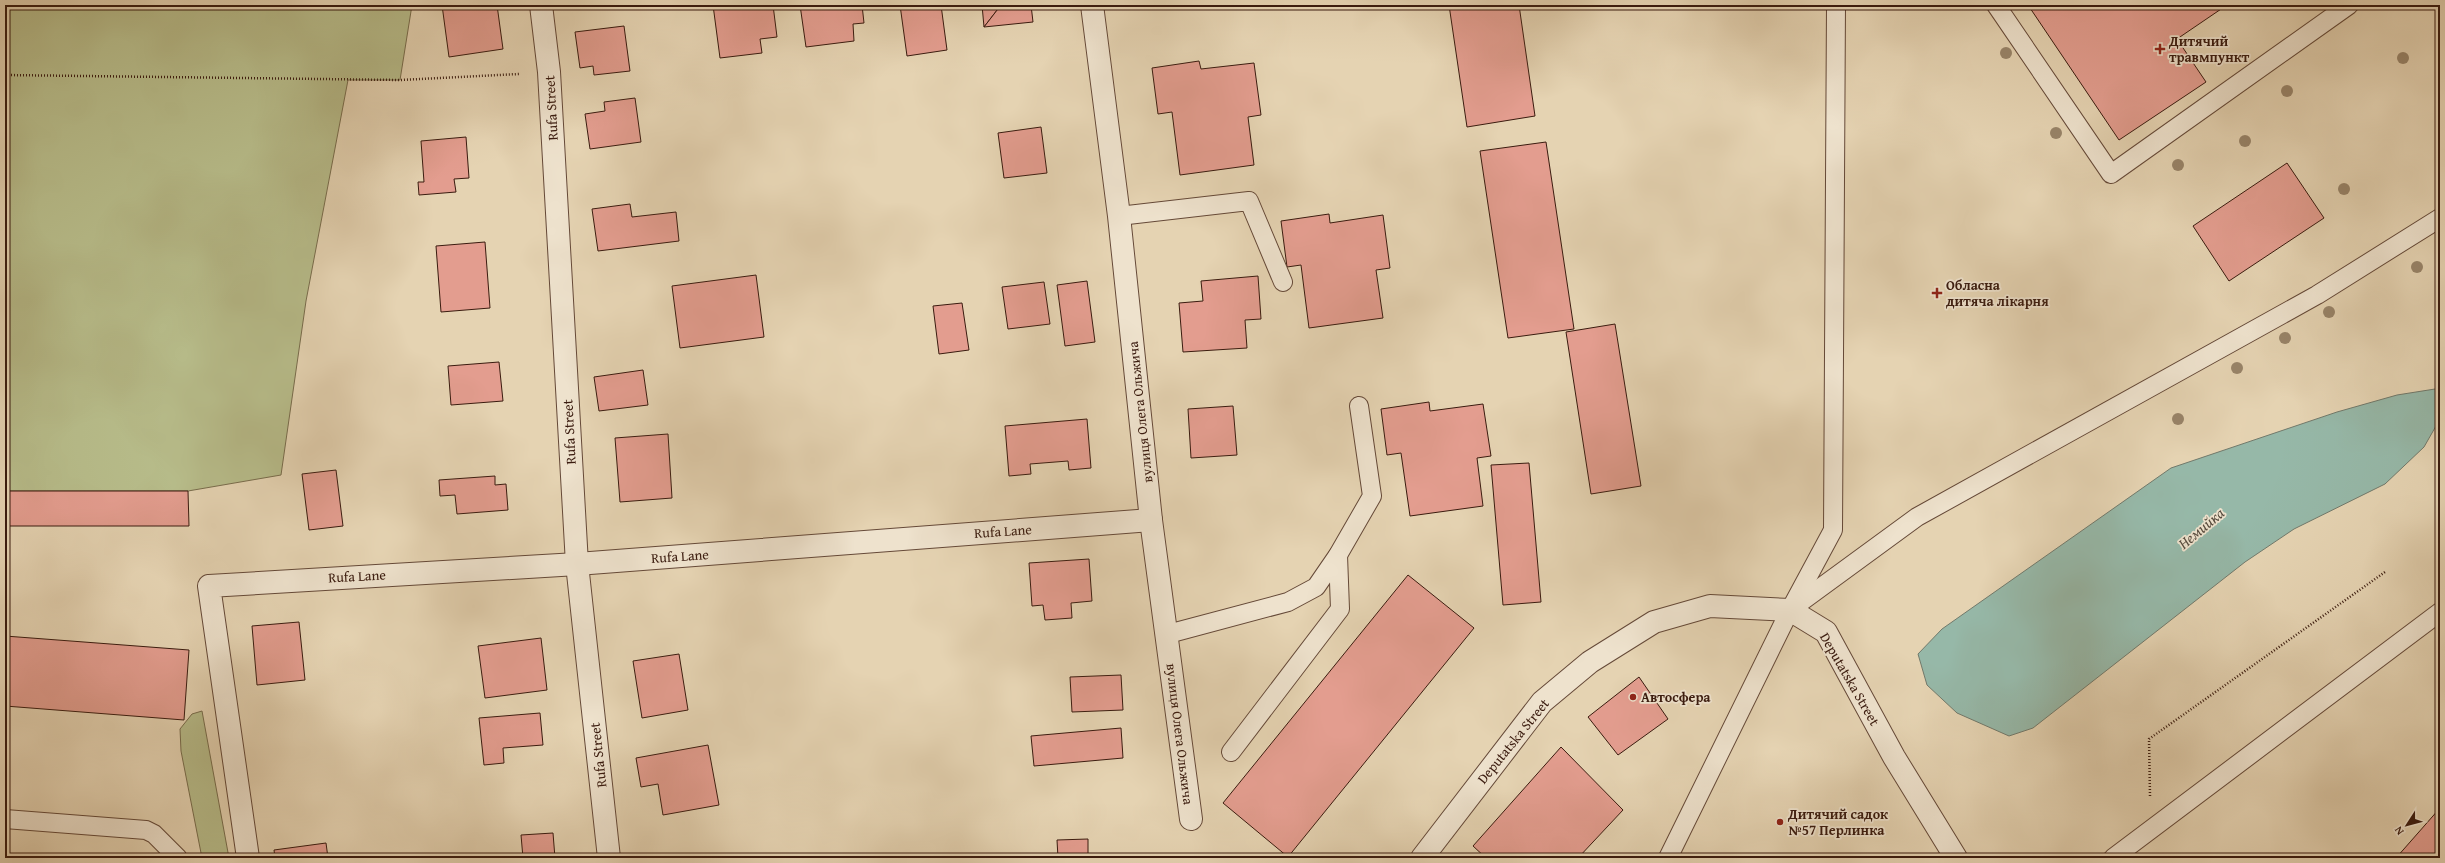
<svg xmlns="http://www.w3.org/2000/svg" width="2445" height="863" viewBox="0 0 2445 863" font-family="'Gentium Book Plus',serif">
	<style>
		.green { fill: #b7bc8a; stroke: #786c4c }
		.water { fill: #96b8a8; stroke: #71796b }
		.building { fill: #e39d8f; stroke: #3a1b0f }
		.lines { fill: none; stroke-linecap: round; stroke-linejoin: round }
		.lane-casing { stroke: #654938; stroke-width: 20 }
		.street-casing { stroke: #654938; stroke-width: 24 }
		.path { stroke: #3a1b0f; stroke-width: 2.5; stroke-dasharray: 1 2; stroke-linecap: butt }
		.lane { stroke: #eee2cd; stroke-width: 18 }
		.street { stroke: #eee2cd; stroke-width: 22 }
		.tree { fill: #988469 }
		.poi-dot { fill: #8f2418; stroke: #eee2cd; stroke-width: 1.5 }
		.labels { text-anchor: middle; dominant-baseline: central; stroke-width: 3.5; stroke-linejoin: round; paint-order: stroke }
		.poi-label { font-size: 14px; font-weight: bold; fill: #3a1b0f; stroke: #eee2cd; text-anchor: start }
		.street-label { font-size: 14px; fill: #3a1b0f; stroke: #eee2cd }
		.water-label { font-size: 15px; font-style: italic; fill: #564a3d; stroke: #eee2cd }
	</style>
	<rect width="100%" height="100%" fill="#e5d3b2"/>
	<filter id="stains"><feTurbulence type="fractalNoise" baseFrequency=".005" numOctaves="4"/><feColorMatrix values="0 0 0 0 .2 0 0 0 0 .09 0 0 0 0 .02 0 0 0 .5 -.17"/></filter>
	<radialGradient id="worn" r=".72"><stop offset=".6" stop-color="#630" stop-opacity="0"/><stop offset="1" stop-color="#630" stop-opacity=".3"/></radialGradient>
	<!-- green -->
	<g class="green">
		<path d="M5,5H412L400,80H348L306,301L281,475L188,491H5Z"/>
		<path d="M202,711L229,858H202L181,751L180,729L192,714Z"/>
	</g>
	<!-- water -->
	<path class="water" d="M2435,389L2440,399V419L2424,447L2385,484L2294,529L2245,562L2033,728L2009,736L1957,713L1927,685L1918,654L1942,629L2171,468L2337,412L2397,395Z"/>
	<!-- building -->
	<g class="building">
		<path d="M442,5H497L503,49L449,57Z"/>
		<path d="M713,5H773L777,37L760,39L762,53L720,58Z"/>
		<path d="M800,5H862L864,23L853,24L854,41L806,47Z"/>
		<path d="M900,5H941L947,50L907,56Z"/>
		<path d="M982,5H1001L984,27Z"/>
		<path d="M1001,5H1031L1033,22L984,27Z"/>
		<path d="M1449,5H1519L1535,116L1467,127Z"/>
		<path d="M2028,5H2227L2177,39L2206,82L2119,140Z"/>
		<path d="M624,26L630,71L594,75L593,66L580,68L575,32Z"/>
		<path d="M1199,61L1201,69L1254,63L1261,115L1248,117L1254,165L1180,175L1172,112L1158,114L1152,68Z"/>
		<path d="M635,98L641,142L590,149L585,114L605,111L604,102Z"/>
		<path d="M1041,127L1047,173L1004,178L998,133Z"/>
		<path d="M466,137L469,178L454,179L456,192L419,195L418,182H424L421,141Z"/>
		<path d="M1546,142L1574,329L1508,338L1480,151Z"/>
		<path d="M2287,163L2324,218L2229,281L2193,226Z"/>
		<path d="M630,204L632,217L676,212L679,241L598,251L592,209Z"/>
		<path d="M1329,214L1330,223L1383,215L1390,268L1376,270L1383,318L1309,328L1301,265L1287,267L1281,221Z"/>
		<path d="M485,242L490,308L441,312L436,246Z"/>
		<path d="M756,275L764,337L680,348L672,286Z"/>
		<path d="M1258,276L1261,319L1245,320L1247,348L1183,352L1179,303L1203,301L1201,281Z"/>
		<path d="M1087,281L1095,342L1065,346L1057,285Z"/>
		<path d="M1044,282L1050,324L1008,329L1002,287Z"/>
		<path d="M962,303L969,350L939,354L933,306Z"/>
		<path d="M1615,324L1641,486L1591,494L1566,332Z"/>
		<path d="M499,362L503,401L451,405L448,366Z"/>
		<path d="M643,370L648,405L599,411L594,377Z"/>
		<path d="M1429,402L1430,411L1483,404L1491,456L1477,458L1483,506L1410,516L1401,453L1387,455L1381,409Z"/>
		<path d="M1233,406L1237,455L1191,458L1188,409Z"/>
		<path d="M1087,419L1091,468L1069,470L1068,461L1030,464L1031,474L1009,476L1005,426Z"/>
		<path d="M668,434L672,498L620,502L615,438Z"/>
		<path d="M1529,463L1541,602L1503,605L1491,465Z"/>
		<path d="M336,470L343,526L309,530L302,474Z"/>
		<path d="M495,476V485L506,484L508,510L457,514L455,495L440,496L439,480Z"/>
		<path d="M5,491H188L189,526H5Z"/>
		<path d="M1089,559L1092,601L1071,603L1072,618L1045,620L1043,605L1032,606L1029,563Z"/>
		<path d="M1408,575L1474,628L1288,857L1223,803Z"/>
		<path d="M299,622L305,680L257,685L252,626Z"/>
		<path d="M5,636L189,650L184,720L5,706Z"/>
		<path d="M541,638L547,690L485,698L478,646Z"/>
		<path d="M679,654L688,710L642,718L633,661Z"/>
		<path d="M1121,675L1123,710L1072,712L1070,677Z"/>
		<path d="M1639,677L1668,719L1618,755L1588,717Z"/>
		<path d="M540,713L543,745L503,748L504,763L484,765L479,718Z"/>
		<path d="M1121,728L1123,758L1034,766L1031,736Z"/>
		<path d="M708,745L719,805L663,815L658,784L641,787L636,758Z"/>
		<path d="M1561,747L1623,810L1578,858H1486L1473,846Z"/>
		<path d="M2440,808V858H2396Z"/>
		<path d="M553,833L555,858H523L521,835Z"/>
		<path d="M1088,839V858H1058L1057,840Z"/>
		<path d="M326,843L328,858H275L274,850Z"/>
	</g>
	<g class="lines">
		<!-- lane casing -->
		<g class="lane-casing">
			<g id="lane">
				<path d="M1996,5L2111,174L2349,5"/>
				<path d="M1119,216L1249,201L1283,282"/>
				<path d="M1794,607L1917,517L2317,295L2440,218"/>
				<path d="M1168,634L1288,602L1316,587L1338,555L1372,496L1359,406"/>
				<path d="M1231,752L1340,609L1338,555"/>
				<path d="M5,819L146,830L154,834L178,858"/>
				<path d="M1668,858L1790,610L1833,530L1836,5"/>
				<path d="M2113,858L2440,612"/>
			</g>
		</g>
		<!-- street casing -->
		<g class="street-casing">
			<g id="street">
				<path d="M541,5L549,72L577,564L609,858"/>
				<path d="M1092,5L1119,216L1151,520L1191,819"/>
				<path d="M248,858L209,586L577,564L1151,520"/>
				<path d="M1422,858L1542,702L1590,662L1654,622L1710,606L1790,610L1826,632L1894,757L1956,858"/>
			</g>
		</g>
		<!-- path -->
		<g class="path">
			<path d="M5,75L400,80L519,74"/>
			<path d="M2150,796L2149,739L2385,572"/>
		</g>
		<!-- lane -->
		<use href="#lane" class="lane"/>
		<!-- street -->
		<use href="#street" class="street"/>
	</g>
	<!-- trees -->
	<g class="tree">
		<circle cx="2006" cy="53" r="6"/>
		<circle cx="2403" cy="58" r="6"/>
		<circle cx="2287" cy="91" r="6"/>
		<circle cx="2056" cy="133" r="6"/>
		<circle cx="2245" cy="141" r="6"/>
		<circle cx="2178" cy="165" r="6"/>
		<circle cx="2344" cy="189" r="6"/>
		<circle cx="2417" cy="267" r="6"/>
		<circle cx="2329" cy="312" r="6"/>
		<circle cx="2285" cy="338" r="6"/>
		<circle cx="2237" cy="368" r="6"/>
		<circle cx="2178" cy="419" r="6"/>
	</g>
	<!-- markers -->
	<g class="poi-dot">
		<path d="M2158 43h4v4h4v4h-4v4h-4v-4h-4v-4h4z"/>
		<path d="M1935 287h4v4h4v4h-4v4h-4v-4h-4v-4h4z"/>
		<circle cx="1633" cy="697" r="4"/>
		<circle cx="1780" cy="822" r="4"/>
	</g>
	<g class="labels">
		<!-- poi labels -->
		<g class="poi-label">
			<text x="2169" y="41">Дитячий<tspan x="2169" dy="16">травмпункт</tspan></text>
			<text x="1946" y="285">Обласна<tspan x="1946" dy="16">дитяча лікарня</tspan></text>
			<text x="1641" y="697">Автосфера</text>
			<text x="1788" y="814">Дитячий садок<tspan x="1788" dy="16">№57 Перлинка</tspan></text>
		</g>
		<!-- street labels -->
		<g class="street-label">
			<text transform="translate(551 108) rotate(-93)">Rufa Street</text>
			<text transform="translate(1140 412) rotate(-96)">вулиця Олега Ольжича</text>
			<text transform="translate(569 432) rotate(-93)">Rufa Street</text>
			<text transform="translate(1003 531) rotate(-4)">Rufa Lane</text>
			<text transform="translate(680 556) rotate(-4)">Rufa Lane</text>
			<text transform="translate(357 576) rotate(-3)">Rufa Lane</text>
			<text transform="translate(1850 679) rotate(60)">Deputatska Street</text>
			<text transform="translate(1180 734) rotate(83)">вулиця Олега Ольжича</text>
			<text transform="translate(1513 741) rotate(-51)">Deputatska Street</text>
			<text transform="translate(598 755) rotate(-96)">Rufa Street</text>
		</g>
		<!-- water labels -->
		<g class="water-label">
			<text transform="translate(2201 528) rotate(-40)">Немийка</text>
		</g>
	</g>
	<!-- margin -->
	<rect width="2445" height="863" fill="none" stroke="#e5d3b2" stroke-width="20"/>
	<rect x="6" y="6" width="2433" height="851" fill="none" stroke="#3a1b0f" stroke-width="2"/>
	<rect x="10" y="10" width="2425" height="843" fill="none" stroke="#3a1b0f"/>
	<!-- north arrow -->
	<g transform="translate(2407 825) rotate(234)" stroke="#eee2cd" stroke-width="3" paint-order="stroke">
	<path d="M0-3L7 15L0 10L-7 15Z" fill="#3a1b0f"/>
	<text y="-6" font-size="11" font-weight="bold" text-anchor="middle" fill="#3a1b0f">N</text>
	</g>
	<rect width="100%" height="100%" filter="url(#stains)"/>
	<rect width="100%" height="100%" fill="url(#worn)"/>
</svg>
